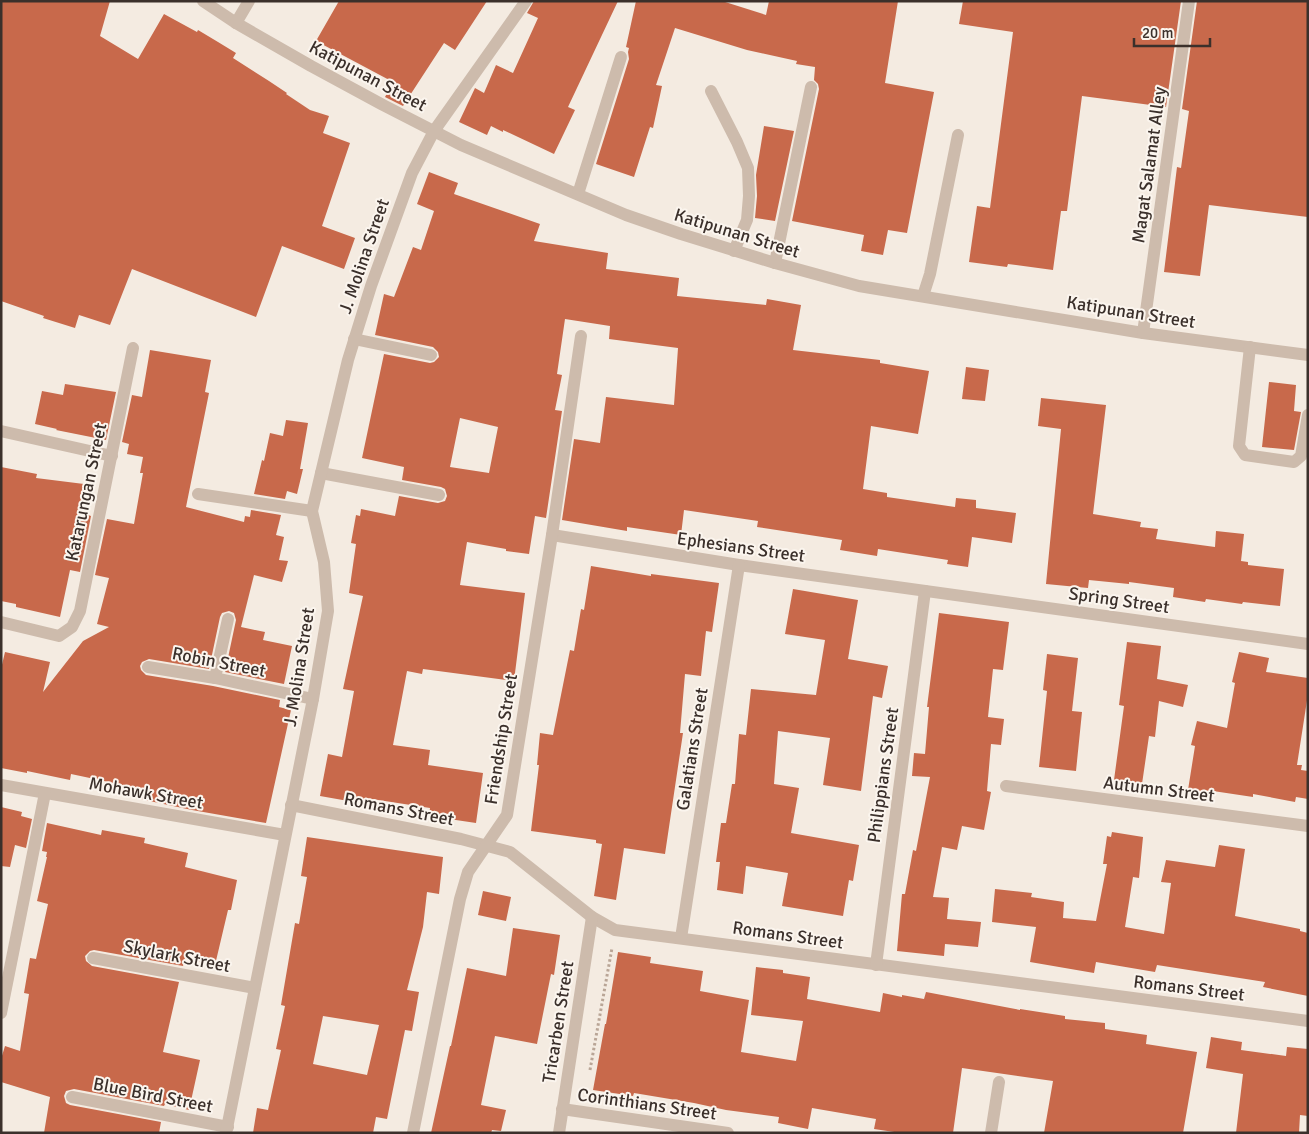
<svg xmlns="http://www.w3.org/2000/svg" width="1309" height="1134" viewBox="0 0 1309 1134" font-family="Signika,sans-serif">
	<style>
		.building { fill: #c8694b; fill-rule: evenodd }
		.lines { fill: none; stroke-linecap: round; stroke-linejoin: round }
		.path { stroke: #b9a596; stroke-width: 3; stroke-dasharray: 2.5 2.5; stroke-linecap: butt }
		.minor { stroke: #cdbbac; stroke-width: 12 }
		.labels { text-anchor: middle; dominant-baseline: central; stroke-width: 4; stroke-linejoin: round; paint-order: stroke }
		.street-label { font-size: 18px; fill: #3b302b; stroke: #fbf5ee }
	</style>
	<rect width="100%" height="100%" fill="#f4ebe1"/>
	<!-- building -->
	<g class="building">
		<path d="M1,1H110L100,36L138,59L164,14L197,32L198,30L218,42L236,53L233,58L269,81L287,93L286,94L310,110L329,116L323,133L350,143L322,226L355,238L344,269L282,246L256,317L132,269L110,325L79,315L75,328L43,318L44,316L1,301Z"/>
		<path d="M339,1H487L455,50L444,43L403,106L385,97L393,82L316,41Z"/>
		<path d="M534,1H618L568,107L575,110L554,154L503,130V132L491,126L487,135L459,122L475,88L484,93L496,65L513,73L538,18L527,13Z"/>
		<path d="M636,1H722L766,15L769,1H898L885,83L934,92L907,233L888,230L883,255L861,251L864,235L792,221L819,89L818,84L814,80L815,67L796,64L797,61L747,50L675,28L656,85L662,86L653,128L650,127L634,177L596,164L629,59L628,52L629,48L626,47Z"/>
		<path d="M963,1H1181L1166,107L1082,96L1067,211H1061L1053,270L1008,264L1007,267L969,262L977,206L990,208L1013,32L959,24Z"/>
		<path d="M1197,1H1308V217L1209,205L1200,276L1164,272L1177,167L1181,168L1189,111L1182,109Z"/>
		<path d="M764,126L794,131L775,221L755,218L757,196L756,175Z"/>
		<path d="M429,172L458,183L454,194L540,224L534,241L608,253L606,269L679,278L677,296L766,305L767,299L801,305L793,350L880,360V363L929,371L918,434L871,426L863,489L887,493V497L955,507L956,498L976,500V508L1016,513L1012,543L972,537L968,567L947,564L948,560L878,549L877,556L840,550L842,540L757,527L758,521L684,510L681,535L627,527V531L562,520L574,439L600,443L606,397L674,405L678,348L609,339L610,326L565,319L557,374L562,375L555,410L562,411L546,518L535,516L529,554L506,551V549L467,542L460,585L525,593L514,681L423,669L422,674L407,671L393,745L430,750L428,765L483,773L476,823L429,816L430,808L372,799L371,805L320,796L328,754L342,757L354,691L343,689L363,596L349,593L356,544L351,543L356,515L360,516L361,509L395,516L399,496L438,503L445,501L447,496L445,489L441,487L402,480L404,467L362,458L384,354L430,363L434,362L439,357L438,352L433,347L375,335L384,294L394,297L413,247L421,250L434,211L417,204ZM460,418L498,427L489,473L450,467Z"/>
		<path d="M150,350L211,360L205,392L209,393L186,507L244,522L245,516L250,517L251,510L281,515L276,535L284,537L279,560L288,561L282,582L254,575L241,627L265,632L263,640L292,646L284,684L225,672L236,620L234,613L229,611L222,613L220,617L209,669L149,659L142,662L140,666L141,670L146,675L213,686L280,700L279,707L291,710L266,823L192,810L121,795L123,785L71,774L70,780L27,771V773L1,768V669L5,652L50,662L43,692L83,641L109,627L97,624L109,578L95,575L107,519L134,524L143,473H140L143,457L127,454L129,444L122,442L132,395L142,397Z"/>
		<path d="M966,367L989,370L985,401L962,399Z"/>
		<path d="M1269,382L1296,385L1294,411L1301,412L1294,450L1262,447Z"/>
		<path d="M65,384L116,392L106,440L56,430L57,429L35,424L42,391L63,395Z"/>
		<path d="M1041,398L1106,405L1093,514L1141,522L1140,527L1158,529L1156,539L1215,547L1216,531L1244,534L1241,561L1248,562V565L1284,569L1280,606L1243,602L1242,604L1206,599L1205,602L1173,597L1174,588L1129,582V584L1089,580L1088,588L1046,584L1061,429L1038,426Z"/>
		<path d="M286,420L308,423L300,469H303L297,494L287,491L285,499L254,494L262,460L264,461L270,433L283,436Z"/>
		<path d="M1,467L37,474L36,478L92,485L88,515L91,516L80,572L70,570L60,617L16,607V604L1,601Z"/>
		<path d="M591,566L651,576V574L719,583L712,632L706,631L701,676L685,674L680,733H683L665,854L624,848L616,900L594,896L602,844L596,843V840L531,831L539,765H537L540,733L553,735L570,650L574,651L581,609L584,610Z"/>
		<path d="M793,589L858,600L848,659L888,666L882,698L873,696L861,791L823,785L830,738L778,731L774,784L799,788L791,833L859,845L853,881L849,880L843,916L782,906L788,873L746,866L743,894L717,890L720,862H716L721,823H726L732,784H735L739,734L746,735L751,689L816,695L825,640L785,634Z"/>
		<path d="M939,613L1009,622L1003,670L993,669L988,717L1004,719L1001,745L991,744L987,791L991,792L984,830L962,826L957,850L942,847L933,897L949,898L947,919L981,922L978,947L945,944L944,956L897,951L902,894H905L913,850L916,851L930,777L912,776L914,753L925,754L929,707H927Z"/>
		<path d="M1127,642L1161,646L1157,679L1188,685L1183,707L1159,701L1155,737L1149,736L1142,784L1114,780L1124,706L1119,705Z"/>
		<path d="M1239,652L1269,658L1266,672L1308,678V694L1297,765H1302L1301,770L1308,771V799L1296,797L1295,802L1253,794V797L1213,791V794L1188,790L1195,746L1191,745L1197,721L1227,728L1235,683L1232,682Z"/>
		<path d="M1047,654L1078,658L1072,711L1082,712L1076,771L1039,767L1047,691L1043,690Z"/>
		<path d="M1,807L22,812L21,816L32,819L26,848L15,845L10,867L1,866Z"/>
		<path d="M47,823L101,835L102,830L145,838L144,843L188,853L185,867L237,880L231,910H228L215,965L185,958L183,966L94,950L90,951L85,956L86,961L92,966L179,982L163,1052L200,1060L189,1110L165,1104L164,1106L74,1089L66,1091L64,1096L66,1103L70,1105L161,1122L159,1133H44L50,1097L1,1082V1059L5,1046L20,1051L29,994L24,993L30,958L36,959L48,904L37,901L47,857H46L47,852L42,851Z"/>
		<path d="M1112,832L1143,837L1139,878L1133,877L1125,927L1164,934L1171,883L1161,882L1166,860L1215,867L1219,845L1245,849L1235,916L1300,929V931L1308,933V996L1263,987L1265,982L1157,965L1155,972L1096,962L1094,973L1030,962L1036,927L992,922L995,889L1032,893L1031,897L1064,902L1063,918L1096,921L1107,864H1103L1107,836L1111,837Z"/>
		<path d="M307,837L443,857L439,894L427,892L423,927L407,990L419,992L412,1031L405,1030L387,1119L376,1117L373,1133H253L257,1108L268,1110L281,1050L276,1049L285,1006L281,1005L295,923L299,924L307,877L301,876ZM323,1016L379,1025L367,1075L313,1064Z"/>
		<path d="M483,891L511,897L506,921L478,915Z"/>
		<path d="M513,928L560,935L554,975L551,974L537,1044L495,1036L481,1105L506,1110L501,1131L492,1130L491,1133H431L450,1046H451L467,968L506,976Z"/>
		<path d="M618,952L651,957L650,963L703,971L700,991L749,1000L741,1052L796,1061L803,1021L751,1015L756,967L783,970V973L810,977L807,999L880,1012L883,993L902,997V995L924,999L926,992L1020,1010V1009L1065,1016V1019L1105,1023V1029L1147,1035L1146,1044L1197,1052L1183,1133H1044L1053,1081L962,1068L953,1133H901L874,1129L876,1119L812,1108L808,1129L778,1123L779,1117L726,1110L694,1103L634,1093L633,1096L593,1090L605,1024H606Z"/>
		<path d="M1211,1037L1242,1042L1241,1050L1286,1056L1287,1047L1308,1049V1116L1300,1115L1299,1133H1236L1243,1074L1206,1068Z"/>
	</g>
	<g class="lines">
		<!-- path -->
		<path class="path" d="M590,1070L612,948"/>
		<!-- minor -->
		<g class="minor">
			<path d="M203,1L236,23L311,66L383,105L461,145L626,215L681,234L775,263L859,286L1143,333L1308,355"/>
			<path d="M236,23L249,1"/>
			<path d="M711,91L737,142L748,168L749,196L747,220L734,251"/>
			<path d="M578,194L621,57"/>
			<path d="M775,263L811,87"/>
			<path d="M923,296L930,274L958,135"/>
			<path d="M1143,333L1189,1"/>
			<path d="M354,339L431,355"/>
			<path d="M1250,347L1239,446L1245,455L1294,462L1301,456L1308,415"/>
			<path d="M1,431L112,456"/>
			<path d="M321,473L439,495"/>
			<path d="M198,494L312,511"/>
			<path d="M552,535L739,565L1308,644"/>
			<path d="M1,622L59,636L72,627L80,611L133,348"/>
			<path d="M148,667L215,678L313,699"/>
			<path d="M215,678L228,619"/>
			<path d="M1,785L285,835"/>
			<path d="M1006,786L1308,826"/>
			<path d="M291,805L461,839L510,852L592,917L615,930L1308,1021"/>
			<path d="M681,938L739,565"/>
			<path d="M93,958L255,988"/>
			<path d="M876,965L925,591"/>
			<path d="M1,1013L45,793"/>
			<path d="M72,1097L228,1127"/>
			<path d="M562,1109L728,1133"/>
			<path d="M226,1133L313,699L328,611L324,562L312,511L348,360L371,286L412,173L434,131L526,1"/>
			<path d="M413,1133L460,899L468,872L507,815L552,535L581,336"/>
			<path d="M559,1133L592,917"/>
			<path d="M991,1133L999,1082"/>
		</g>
	</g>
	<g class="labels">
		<!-- street labels -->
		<g class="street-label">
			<text transform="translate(368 76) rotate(28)">Katipunan Street</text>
			<text transform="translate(1149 165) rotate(-82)">Magat Salamat Alley</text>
			<text transform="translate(737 233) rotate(17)">Katipunan Street</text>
			<text transform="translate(364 256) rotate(-71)">J. Molina Street</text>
			<text transform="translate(1131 312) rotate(9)">Katipunan Street</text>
			<text transform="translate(86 492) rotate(-78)">Katarungan Street</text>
			<text transform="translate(741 547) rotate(8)">Ephesians Street</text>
			<text transform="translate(1119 600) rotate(8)">Spring Street</text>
			<text transform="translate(219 662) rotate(11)">Robin Street</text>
			<text transform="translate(299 667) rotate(-81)">J. Molina Street</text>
			<text transform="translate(501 739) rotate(-81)">Friendship Street</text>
			<text transform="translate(692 749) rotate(-81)">Galatians Street</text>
			<text transform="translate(883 775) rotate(-82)">Philippians Street</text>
			<text transform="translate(1159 789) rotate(7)">Autumn Street</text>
			<text transform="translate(146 793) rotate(10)">Mohawk Street</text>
			<text transform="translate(399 809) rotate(11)">Romans Street</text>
			<text transform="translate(788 935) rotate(8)">Romans Street</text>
			<text transform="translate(177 956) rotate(11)">Skylark Street</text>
			<text transform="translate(1189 988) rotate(7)">Romans Street</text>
			<text transform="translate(558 1022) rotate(-81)">Tricarben Street</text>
			<text transform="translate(153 1095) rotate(11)">Blue Bird Street</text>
			<text transform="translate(647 1104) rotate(8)">Corinthians Street</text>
		</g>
	</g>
	<!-- border -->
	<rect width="1309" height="1134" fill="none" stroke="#3b302b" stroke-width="5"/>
	<!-- scale -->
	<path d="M1134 38v8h76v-8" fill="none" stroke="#3b302b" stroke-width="2.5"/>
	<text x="1142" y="38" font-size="15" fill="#3b302b" stroke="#fbf5ee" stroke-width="4" paint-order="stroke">20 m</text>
</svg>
